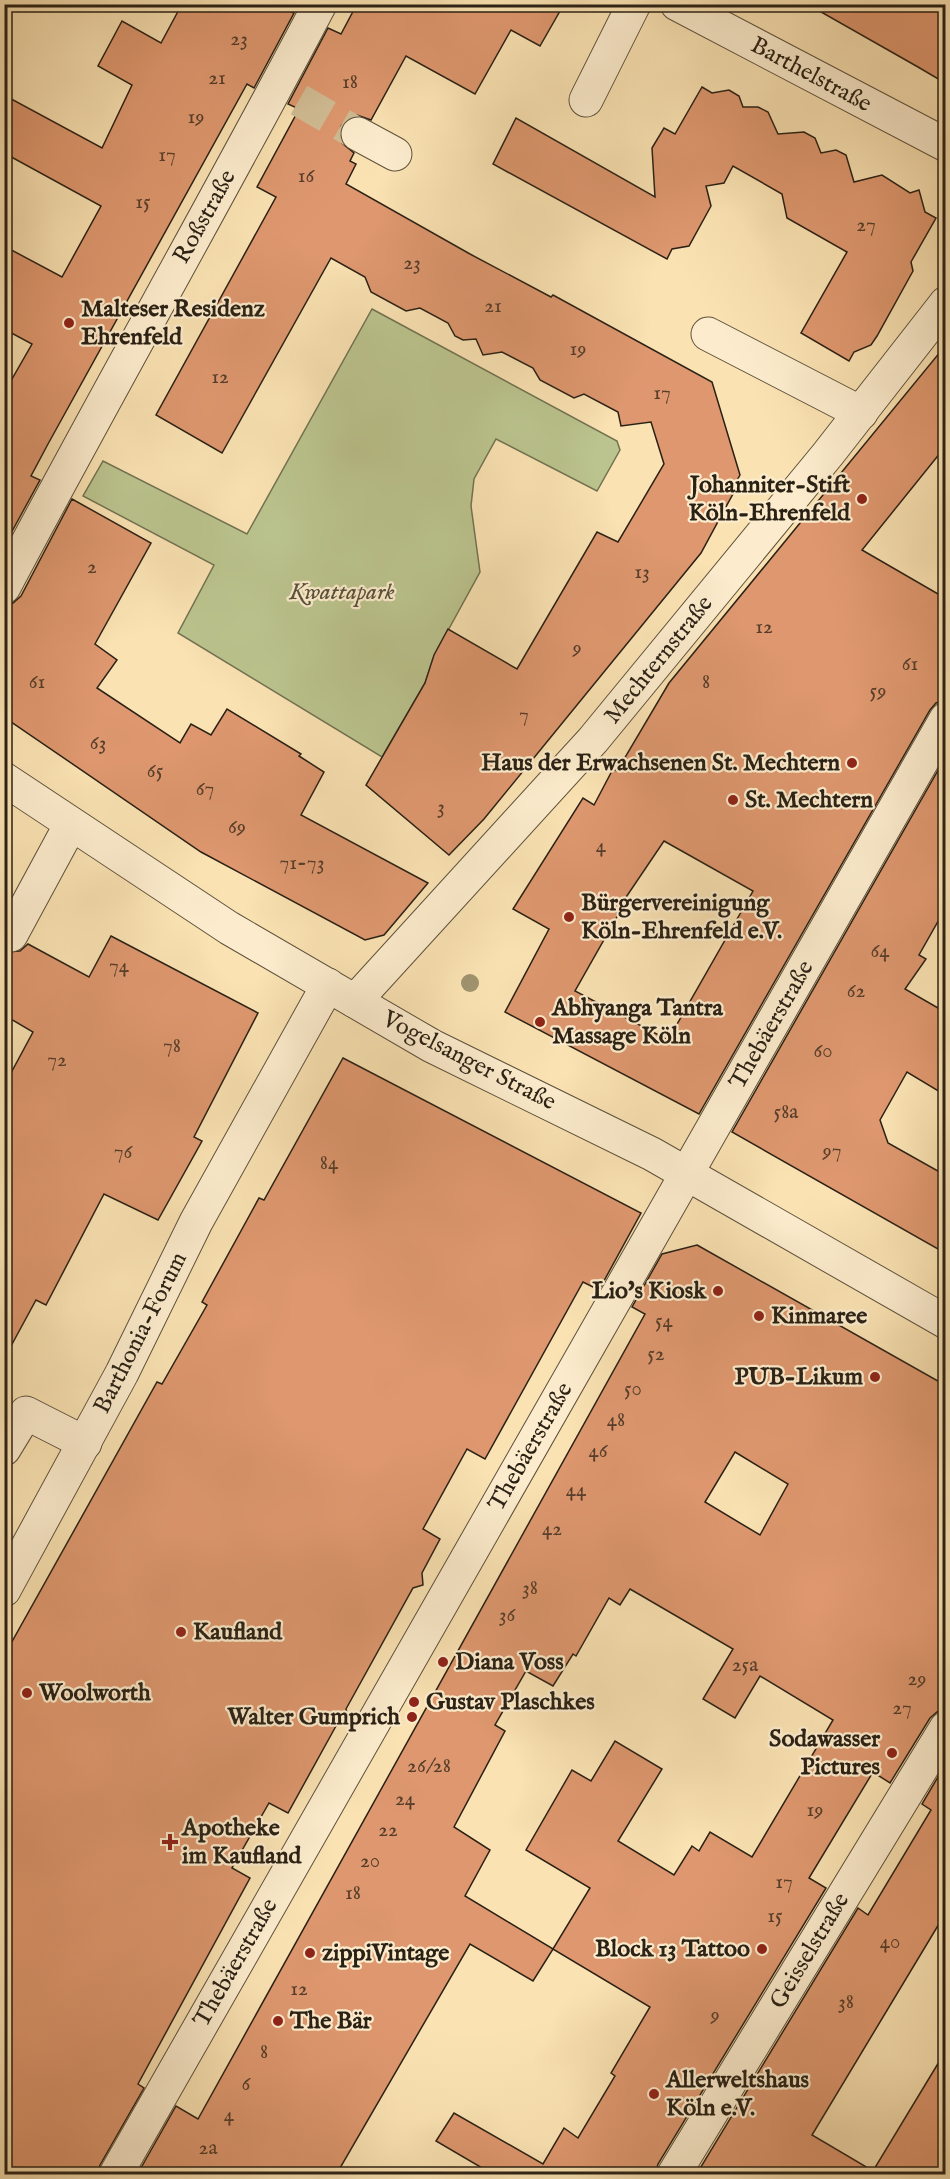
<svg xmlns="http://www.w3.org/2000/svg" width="950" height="2179" viewBox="0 0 950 2179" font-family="'IM FELL English',serif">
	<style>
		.green { fill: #bbc48e; stroke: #727252; stroke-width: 1.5 }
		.building { fill: #de976e; stroke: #2a2115; stroke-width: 1.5; fill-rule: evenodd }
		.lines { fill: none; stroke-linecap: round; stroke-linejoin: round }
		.minor-tunnel { stroke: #d0bb93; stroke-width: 33; stroke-dasharray: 33 16; stroke-linecap: butt }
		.minor-casing { stroke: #5e513c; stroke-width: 35 }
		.minor { stroke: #fceccd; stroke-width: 33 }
		.tree { fill: #a0936f }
		.poi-dot { fill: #8f2418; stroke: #fceccd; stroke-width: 2 }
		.labels { text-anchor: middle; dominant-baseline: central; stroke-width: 4.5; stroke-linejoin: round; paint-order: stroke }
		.number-label { font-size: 21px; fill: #573e2b }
		.street-label { font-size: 24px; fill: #2a2115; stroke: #fceccd }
		.poi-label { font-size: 24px; font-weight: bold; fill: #2a2115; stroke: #fceccd; text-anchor: start }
		.park-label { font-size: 24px; font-style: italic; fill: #565239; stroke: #fceccd }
	</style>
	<rect width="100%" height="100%" fill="#fae2b2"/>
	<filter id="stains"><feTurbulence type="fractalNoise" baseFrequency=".00333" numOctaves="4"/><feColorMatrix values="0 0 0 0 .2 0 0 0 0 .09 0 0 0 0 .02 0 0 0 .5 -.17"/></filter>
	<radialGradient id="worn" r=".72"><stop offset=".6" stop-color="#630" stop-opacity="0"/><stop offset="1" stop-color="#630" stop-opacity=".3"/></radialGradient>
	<!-- green -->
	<path class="green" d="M372,309L617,441L620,450L597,491L496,439L474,479L471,506L480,572L434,656L425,683L382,757L178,633L214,565L83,496L103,461L247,534Z"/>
	<!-- building -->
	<g class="building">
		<path d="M182,4H274L294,13L254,88L247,84L48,444L31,476L40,480L4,546V393L32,344L4,329V246L62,277L101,206L4,153V95L102,148L132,85L98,66L122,21L161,43Z"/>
		<path d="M357,4H564L540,46L511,30L475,94L406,56L371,120L357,115L348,118L341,126L339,135L342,143L354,153L350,161L356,164L346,184L470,254L551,297L553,295L712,382L740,475L732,489L734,492L701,553L484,819L449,855L366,785L425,683L434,655L448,629L517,669L597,532L618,542L664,464L651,422L621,426L618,412L584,394L574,398L540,380L533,368L502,352L483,355L476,339L463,340L455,336L448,323L420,308L406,311L371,292L365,277L331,258L222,453L156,415L276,197L257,187L299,109L288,104L328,28L341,34Z"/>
		<path d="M807,4H945V83L918,67Z"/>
		<path d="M702,87L712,93L729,90L739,96L743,107H758L768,112L778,134L804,132L815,138L821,153L836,150L846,155L854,182L882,175L910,193L919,190L925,212L936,218L911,262L913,271L877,336L871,345L854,352L849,361L801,333L847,252L787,218L782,194L733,166L724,183L706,186L711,206L689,246L672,249L667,259L493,164L516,118L655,197L652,148L664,128L675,134Z"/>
		<path d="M945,346V447L862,550L945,598V700L936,703L930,710L699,1114L505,1012L549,929L513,909L583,798L594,805L613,769L617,771L669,683ZM664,841L753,891L668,1040L575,991L618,915L616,912Z"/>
		<path d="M72,499L151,543L95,644L117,660L97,688L180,743L191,724L211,735L227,709L301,754L299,756L324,772L301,815L428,883L384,935L365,940L201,852L4,717V606L13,603L21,596Z"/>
		<path d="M945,758V909L919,955L926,959L905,989L945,1012V1095L907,1072L880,1120L888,1143L945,1175V1253L732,1132Z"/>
		<path d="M111,936L258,1013L194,1137L202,1141L158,1220L104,1194L46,1305L36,1300L4,1359V1086L33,1032L4,1015V952L20,951L28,944L89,977Z"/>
		<path d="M343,1058L641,1213L599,1290L583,1282L485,1459L467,1449L423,1529L440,1539L422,1573L423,1585L413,1588L346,1709L349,1721L336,1726L288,1813L269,1803L232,1868L250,1878L138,2084L144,2088L100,2165L97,2175H4V1656L157,1382L162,1384L207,1305L202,1302L259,1198L264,1200Z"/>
		<path d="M697,1245L945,1385V1709L937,1712L930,1718L890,1783L873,1772L809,1878L826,1888L658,2164L655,2175H494L436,2141L454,2113L543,2164L564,2128L578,2138L615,2076L611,2073L650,2007L553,1949L533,1981L470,1944L336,2175H137L176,2106L198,2119L645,1314L632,1307L662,1254ZM735,1452L788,1484L760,1535L705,1502ZM630,1589L733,1649L703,1699L735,1718L760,1676L833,1720L752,1857L710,1832L699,1851L692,1846L674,1875L618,1841L662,1769L615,1741L591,1781L572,1770L526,1850L590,1888L553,1949L465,1896L490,1850L454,1827L505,1731L495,1725L526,1671L553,1686L573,1654L576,1656L609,1598L620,1605Z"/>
		<path d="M945,1765V1914L812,2135L873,2171L945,2052V2175H696L858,1908L868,1915L931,1810L922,1804Z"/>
	</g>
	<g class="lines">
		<!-- minor-tunnel -->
		<path class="minor-tunnel" d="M299,100L358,134"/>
		<!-- minor casing -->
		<g class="minor-casing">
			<g id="minor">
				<path d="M677,4L946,145"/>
				<path d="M586,100L634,4"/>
				<path d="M358,134L395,154"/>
				<path d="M708,334L861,413"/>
				<path d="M4,587C107,392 217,200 320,4"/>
				<path d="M4,779L229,928L432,1046L652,1154L946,1322"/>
				<path d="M11,935L71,824"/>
				<path d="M355,1001L593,740L828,454L946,303"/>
				<path d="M4,1449L26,1413L85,1443"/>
				<path d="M4,1590L122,1373L196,1222L328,985"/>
				<path d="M116,2174L946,719"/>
				<path d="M674,2174L946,1728"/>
			</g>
		</g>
		<!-- minor -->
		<use href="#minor" class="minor"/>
	</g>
	<!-- trees -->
	<circle class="tree" cx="470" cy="983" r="9"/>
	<!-- markers -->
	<g class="poi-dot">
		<circle cx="69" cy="323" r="6"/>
		<circle cx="862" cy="499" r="6"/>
		<circle cx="852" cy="763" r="6"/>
		<circle cx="733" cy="800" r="6"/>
		<circle cx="569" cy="917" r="6"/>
		<circle cx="540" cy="1022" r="6"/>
		<circle cx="718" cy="1291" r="6"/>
		<circle cx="759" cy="1316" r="6"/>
		<circle cx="875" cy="1377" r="6"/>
		<circle cx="181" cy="1632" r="6"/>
		<circle cx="443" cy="1662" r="6"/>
		<circle cx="27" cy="1693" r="6"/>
		<circle cx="414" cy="1702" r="6"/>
		<circle cx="412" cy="1717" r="6"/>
		<circle cx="892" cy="1753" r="6"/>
		<path d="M167 1833h6v6h6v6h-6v6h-6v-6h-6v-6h6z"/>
		<circle cx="762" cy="1949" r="6"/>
		<circle cx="310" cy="1953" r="6"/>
		<circle cx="278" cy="2021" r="6"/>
		<circle cx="654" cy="2094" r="6"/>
	</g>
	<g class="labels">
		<!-- number labels -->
		<g class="number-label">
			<text x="239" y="39">23</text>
			<text x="217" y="78">21</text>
			<text x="350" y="82">18</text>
			<text x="196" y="117">19</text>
			<text x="167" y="155">17</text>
			<text x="306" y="176">16</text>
			<text x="143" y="202">15</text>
			<text x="866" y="225">27</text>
			<text x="412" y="263">23</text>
			<text x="493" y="306">21</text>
			<text x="578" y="349">19</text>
			<text x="220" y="377">12</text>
			<text x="662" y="393">17</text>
			<text x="92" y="567">2</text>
			<text x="642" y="572">13</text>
			<text x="764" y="627">12</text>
			<text x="577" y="648">9</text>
			<text x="910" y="664">61</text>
			<text x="37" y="682">61</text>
			<text x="706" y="682">8</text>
			<text x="878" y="691">59</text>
			<text x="524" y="715">7</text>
			<text x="98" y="743">63</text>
			<text x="155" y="771">65</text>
			<text x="205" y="789">67</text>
			<text x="441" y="807">3</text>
			<text x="237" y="827">69</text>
			<text x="601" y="846">4</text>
			<text x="302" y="863">71-73</text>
			<text x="880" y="951">64</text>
			<text x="119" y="966">74</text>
			<text x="856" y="991">62</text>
			<text x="172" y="1046">78</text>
			<text x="823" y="1051">60</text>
			<text x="57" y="1060">72</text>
			<text x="786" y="1112">58a</text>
			<text x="832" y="1151">97</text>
			<text x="123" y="1152">76</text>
			<text x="329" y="1163">84</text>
			<text x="664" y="1321">54</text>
			<text x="656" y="1354">52</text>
			<text x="633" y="1389">50</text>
			<text x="616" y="1420">48</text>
			<text x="598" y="1451">46</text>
			<text x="576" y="1490">44</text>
			<text x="552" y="1529">42</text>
			<text x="530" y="1588">38</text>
			<text x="507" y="1615">36</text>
			<text x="745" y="1665">25a</text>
			<text x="917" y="1679">29</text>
			<text x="902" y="1708">27</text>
			<text x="429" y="1766">26/28</text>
			<text x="405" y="1799">24</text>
			<text x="815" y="1810">19</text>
			<text x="388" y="1830">22</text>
			<text x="370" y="1861">20</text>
			<text x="784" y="1882">17</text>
			<text x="353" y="1893">18</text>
			<text x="775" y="1916">15</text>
			<text x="890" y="1942">40</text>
			<text x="299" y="1989">12</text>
			<text x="846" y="2002">38</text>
			<text x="715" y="2015">9</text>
			<text x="264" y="2052">8</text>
			<text x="246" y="2084">6</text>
			<text x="229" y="2115">4</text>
			<text x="208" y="2148">2a</text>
		</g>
		<!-- street labels -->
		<g class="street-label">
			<text transform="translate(811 75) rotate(28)">Barthelstraße</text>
			<text transform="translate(205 217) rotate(-61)">Roßstraße</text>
			<text transform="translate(659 660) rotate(-51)">Mechternstraße</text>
			<text transform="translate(772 1025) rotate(-60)">Thebäerstraße</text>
			<text transform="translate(469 1061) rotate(27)">Vogelsanger Straße</text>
			<text transform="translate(141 1333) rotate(-63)">Barthonia-Forum</text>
			<text transform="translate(531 1447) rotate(-60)">Thebäerstraße</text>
			<text transform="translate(810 1951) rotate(-59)">Geisselstraße</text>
			<text transform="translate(236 1963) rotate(-60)">Thebäerstraße</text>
		</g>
		<!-- poi labels -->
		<g class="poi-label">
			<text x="81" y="309">Malteser Residenz<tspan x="81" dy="28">Ehrenfeld</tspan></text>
			<text x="850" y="485" text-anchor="end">Johanniter-Stift<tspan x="850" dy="28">Köln-Ehrenfeld</tspan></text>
			<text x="840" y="763" text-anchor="end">Haus der Erwachsenen St. Mechtern</text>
			<text x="745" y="800">St. Mechtern</text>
			<text x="581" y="903">Bürgervereinigung<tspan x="581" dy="28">Köln-Ehrenfeld e.V.</tspan></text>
			<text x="552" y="1008">Abhyanga Tantra<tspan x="552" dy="28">Massage Köln</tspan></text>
			<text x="706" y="1291" text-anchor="end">Lio's Kiosk</text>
			<text x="771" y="1316">Kinmaree</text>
			<text x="863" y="1377" text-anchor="end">PUB-Likum</text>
			<text x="193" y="1632">Kaufland</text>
			<text x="455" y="1662">Diana Voss</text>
			<text x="39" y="1693">Woolworth</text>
			<text x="426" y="1702">Gustav Plaschkes</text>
			<text x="400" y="1717" text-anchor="end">Walter Gumprich</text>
			<text x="880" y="1739" text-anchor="end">Sodawasser<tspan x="880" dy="28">Pictures</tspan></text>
			<text x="182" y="1828">Apotheke<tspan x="182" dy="28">im Kaufland</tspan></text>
			<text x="750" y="1949" text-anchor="end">Block 13 Tattoo</text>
			<text x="322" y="1953">zippiVintage</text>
			<text x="290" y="2021">The Bär</text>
			<text x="666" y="2080">Allerweltshaus<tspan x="666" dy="28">Köln e.V.</tspan></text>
		</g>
		<!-- park labels -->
		<g class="park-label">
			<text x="342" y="592">Kwattapark</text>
		</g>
	</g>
	<!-- margin -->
	<rect width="950" height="2179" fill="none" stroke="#fae2b2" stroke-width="24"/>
	<rect x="6" y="6" width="938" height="2167" fill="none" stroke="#2a2115" stroke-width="3"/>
	<rect x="12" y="12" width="926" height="2155" fill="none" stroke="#2a2115" stroke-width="1.5"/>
	<rect width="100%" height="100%" filter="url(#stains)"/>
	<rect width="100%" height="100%" fill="url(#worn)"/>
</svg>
